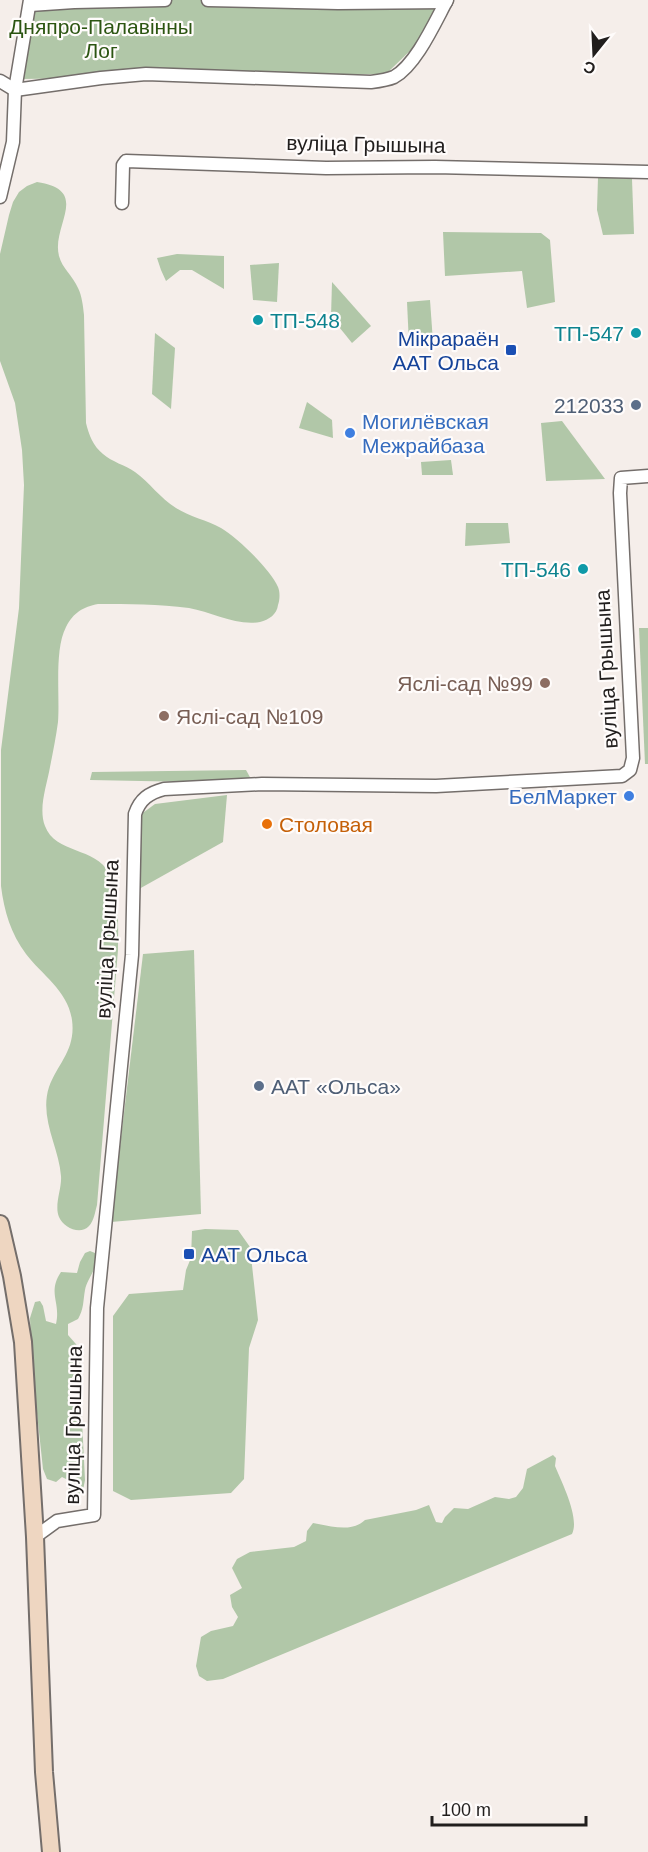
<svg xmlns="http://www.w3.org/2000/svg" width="648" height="1852" viewBox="0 0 648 1852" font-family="Arial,sans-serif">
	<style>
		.green { fill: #b1c7a8 }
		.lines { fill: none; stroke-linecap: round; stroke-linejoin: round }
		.street-casing { stroke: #746e6b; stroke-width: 15 }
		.secondary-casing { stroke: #746e6b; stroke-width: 20 }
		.street { stroke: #fff; stroke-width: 12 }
		.secondary { stroke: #eed6c1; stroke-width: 16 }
		.culture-dot { fill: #0f9aa8; stroke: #fffcfb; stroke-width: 2 }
		.transit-dot { fill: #1a4fb4; stroke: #fffcfb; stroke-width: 2 }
		.service-dot { fill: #5c6f8a; stroke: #fffcfb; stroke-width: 2 }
		.shop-dot { fill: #3f7fe0; stroke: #fffcfb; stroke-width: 2 }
		.education-dot { fill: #8d6e63; stroke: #fffcfb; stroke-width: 2 }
		.food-dot { fill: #e8710a; stroke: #fffcfb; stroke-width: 2 }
		.labels { text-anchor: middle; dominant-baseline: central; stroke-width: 4.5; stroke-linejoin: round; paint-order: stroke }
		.park-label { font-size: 21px; fill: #2c5512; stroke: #fffcfb }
		.street-label { font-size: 21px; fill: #211e1d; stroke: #fffcfb }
		.culture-label { font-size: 21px; fill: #0d838f; stroke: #fffcfb; text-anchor: end }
		.transit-label { font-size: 21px; fill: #164399; stroke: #fffcfb; text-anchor: end }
		.service-label { font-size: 21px; fill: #4e5e75; stroke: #fffcfb; text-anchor: end }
		.shop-label { font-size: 21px; fill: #366cbe; stroke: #fffcfb; text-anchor: start }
		.education-label { font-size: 21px; fill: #785e54; stroke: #fffcfb; text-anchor: end }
		.food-label { font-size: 21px; fill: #c56008; stroke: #fffcfb; text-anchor: start }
	</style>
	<rect width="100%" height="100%" fill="#f5eeea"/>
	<!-- green -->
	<g class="green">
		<path d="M34,0H440L415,46L386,74L21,79Z"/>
		<path d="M598,177L632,179L634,234L603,235L597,210Z"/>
		<path d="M37,182C92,190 51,226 59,256C62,268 73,276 78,288C82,296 83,306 84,315L86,423C89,435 93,446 103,454C112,462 125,465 135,472C150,483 160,498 176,508C190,517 207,520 221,528C237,537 271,570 278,587C280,592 280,599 278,605C277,614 269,620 260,622C236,626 212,612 189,608C159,604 128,604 98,604C83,607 74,612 66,627C54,650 60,695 58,722C56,737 53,752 50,767C47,785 38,808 45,826C55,854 96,847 109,873C120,896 118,926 118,950L97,1205C95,1212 94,1221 89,1226C80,1236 63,1227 59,1217C54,1205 62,1189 61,1176C59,1147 39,1118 49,1087C58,1063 76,1050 72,1020C68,991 42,975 26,954C11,934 4,911 1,886V750L19,608L24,485L22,450L15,403L0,361V254L9,215L13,202L19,192L27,186Z"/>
		<path d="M443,232L541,233L550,240L555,302L527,308L522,271L445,276Z"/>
		<path d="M177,254L224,256V289L192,270H180L166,281L161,270L157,258Z"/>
		<path d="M279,263L277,302L253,300L250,265Z"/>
		<path d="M332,282L371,326L352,343L331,317Z"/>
		<path d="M430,300L433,342L409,344L407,302Z"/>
		<path d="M155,333L175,348L171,409L152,394Z"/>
		<path d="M307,402L332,420L333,438L299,428Z"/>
		<path d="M562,421L605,479L546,481L541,423Z"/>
		<path d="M451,460L453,475H422L421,462Z"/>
		<path d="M466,523H508L510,543L465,546Z"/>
		<path d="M639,628H648V764H645Z"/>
		<path d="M246,770L251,779L243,783L90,780L92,772Z"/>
		<path d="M227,795L223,842L139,889L140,815L155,804Z"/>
		<path d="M194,950L201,1214L111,1222L143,954Z"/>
		<path d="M205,1229L238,1230L250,1247L258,1320L249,1348L244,1479L231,1493L131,1500L113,1491V1316L129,1294L183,1290L186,1270L191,1258L192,1231Z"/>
		<path d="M90,1251L95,1253C100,1267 87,1278 85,1290C83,1301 84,1309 78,1319L68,1324V1335L82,1351L80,1365L71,1379L70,1384L80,1410L82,1420L85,1480L83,1490L75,1498L70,1497L68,1480L62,1477L56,1482L47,1479L43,1469L32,1367L30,1318L35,1302L40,1301L43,1306L46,1321L56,1324C61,1302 47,1293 61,1272L77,1273L80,1262L85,1253Z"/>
		<path d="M553,1455L556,1458L555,1466C562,1483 580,1518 572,1534L223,1679L207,1681L199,1676L196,1666L201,1637L211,1631L233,1626L238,1617L232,1607L230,1595L242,1588L232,1568L237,1559L250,1552L294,1547L306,1541L307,1531L313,1523C331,1526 351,1533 365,1520L416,1510L429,1505L436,1522L442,1523L445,1517L454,1508L468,1509L495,1497L509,1499L516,1497L523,1488L527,1469Z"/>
	</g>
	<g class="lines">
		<!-- street casing -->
		<g class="street-casing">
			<g id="street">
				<path d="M208,0L338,3L446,2"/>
				<path d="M30,5L74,2L165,0"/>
				<path d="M0,81L15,90L101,78L146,74L371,82C379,81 387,80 394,77C416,65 435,22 447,0"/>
				<path d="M0,197L13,142L15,90L30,0"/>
				<path d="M122,203L123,165L126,161L326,168L435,167L648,172"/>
				<path d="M35,1537L57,1521L94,1515L97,1308L132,955L135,814C140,799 149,793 164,789L262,784L436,786L622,776L630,770L633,758L620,493L621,478L648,476"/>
			</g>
		</g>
		<!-- secondary casing -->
		<g class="secondary-casing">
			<path id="secondary" d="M0,1224L12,1276L23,1342L35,1537L44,1772L51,1852"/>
		</g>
		<!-- street -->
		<use href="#street" class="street"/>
		<!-- secondary -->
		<use href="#secondary" class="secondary"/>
	</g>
	<!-- markers -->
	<g class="culture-dot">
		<circle cx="258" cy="320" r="6"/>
		<circle cx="636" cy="333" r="6"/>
		<circle cx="583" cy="569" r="6"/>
	</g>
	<g class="transit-dot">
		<rect x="505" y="344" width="12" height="12" rx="3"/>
		<rect x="183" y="1248" width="12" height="12" rx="3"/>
	</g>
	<g class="service-dot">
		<circle cx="636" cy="405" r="6"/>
		<circle cx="259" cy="1086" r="6"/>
	</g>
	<g class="shop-dot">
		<circle cx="350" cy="433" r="6"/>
		<circle cx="629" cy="796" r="6"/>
	</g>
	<g class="education-dot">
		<circle cx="545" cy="683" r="6"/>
		<circle cx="164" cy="716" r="6"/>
	</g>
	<circle class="food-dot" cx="267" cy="824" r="6"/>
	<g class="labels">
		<!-- park labels -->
		<g class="park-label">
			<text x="101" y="26">Дняпро-Палавінны<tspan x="101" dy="24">Лог</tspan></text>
		</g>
		<!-- street labels -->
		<g class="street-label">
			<text transform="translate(366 144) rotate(1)">вуліца Грышына</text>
			<text transform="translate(606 669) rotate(-93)">вуліца Грышына</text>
			<text transform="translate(107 939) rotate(-87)">вуліца Грышына</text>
			<text transform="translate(73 1425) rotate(-89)">вуліца Грышына</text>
		</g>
		<!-- culture labels -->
		<g class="culture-label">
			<text x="270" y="320" text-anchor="start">ТП-548</text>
			<text x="624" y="333">ТП-547</text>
			<text x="571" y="569">ТП-546</text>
		</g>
		<!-- transit labels -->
		<g class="transit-label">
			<text x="499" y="338">Мікрараён<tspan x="499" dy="24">ААТ Ольса</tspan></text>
			<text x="201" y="1254" text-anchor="start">ААТ Ольса</text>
		</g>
		<!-- service labels -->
		<g class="service-label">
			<text x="624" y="405">212033</text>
			<text x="271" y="1086" text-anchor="start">ААТ «Ольса»</text>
		</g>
		<!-- shop labels -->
		<g class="shop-label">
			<text x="362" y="421">Могилёвская<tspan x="362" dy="24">Межрайбаза</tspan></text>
			<text x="617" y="796" text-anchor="end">БелМаркет</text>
		</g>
		<!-- education labels -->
		<g class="education-label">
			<text x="533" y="683">Яслі-сад №99</text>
			<text x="176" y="716" text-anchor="start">Яслі-сад №109</text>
		</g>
		<!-- food labels -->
		<g class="food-label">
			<text x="279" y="824">Столовая</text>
		</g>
	</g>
	<!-- north arrow -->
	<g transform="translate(594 54) rotate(198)" stroke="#fffcfb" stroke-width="4.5" paint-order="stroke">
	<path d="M0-4.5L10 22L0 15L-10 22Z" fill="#211e1d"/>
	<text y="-9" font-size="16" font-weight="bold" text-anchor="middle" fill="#211e1d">С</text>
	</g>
	<!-- scale -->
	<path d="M432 1816v9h154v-9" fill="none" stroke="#211e1d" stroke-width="3"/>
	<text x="441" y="1816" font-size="18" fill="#211e1d" stroke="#fffcfb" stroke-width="4.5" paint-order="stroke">100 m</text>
</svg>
